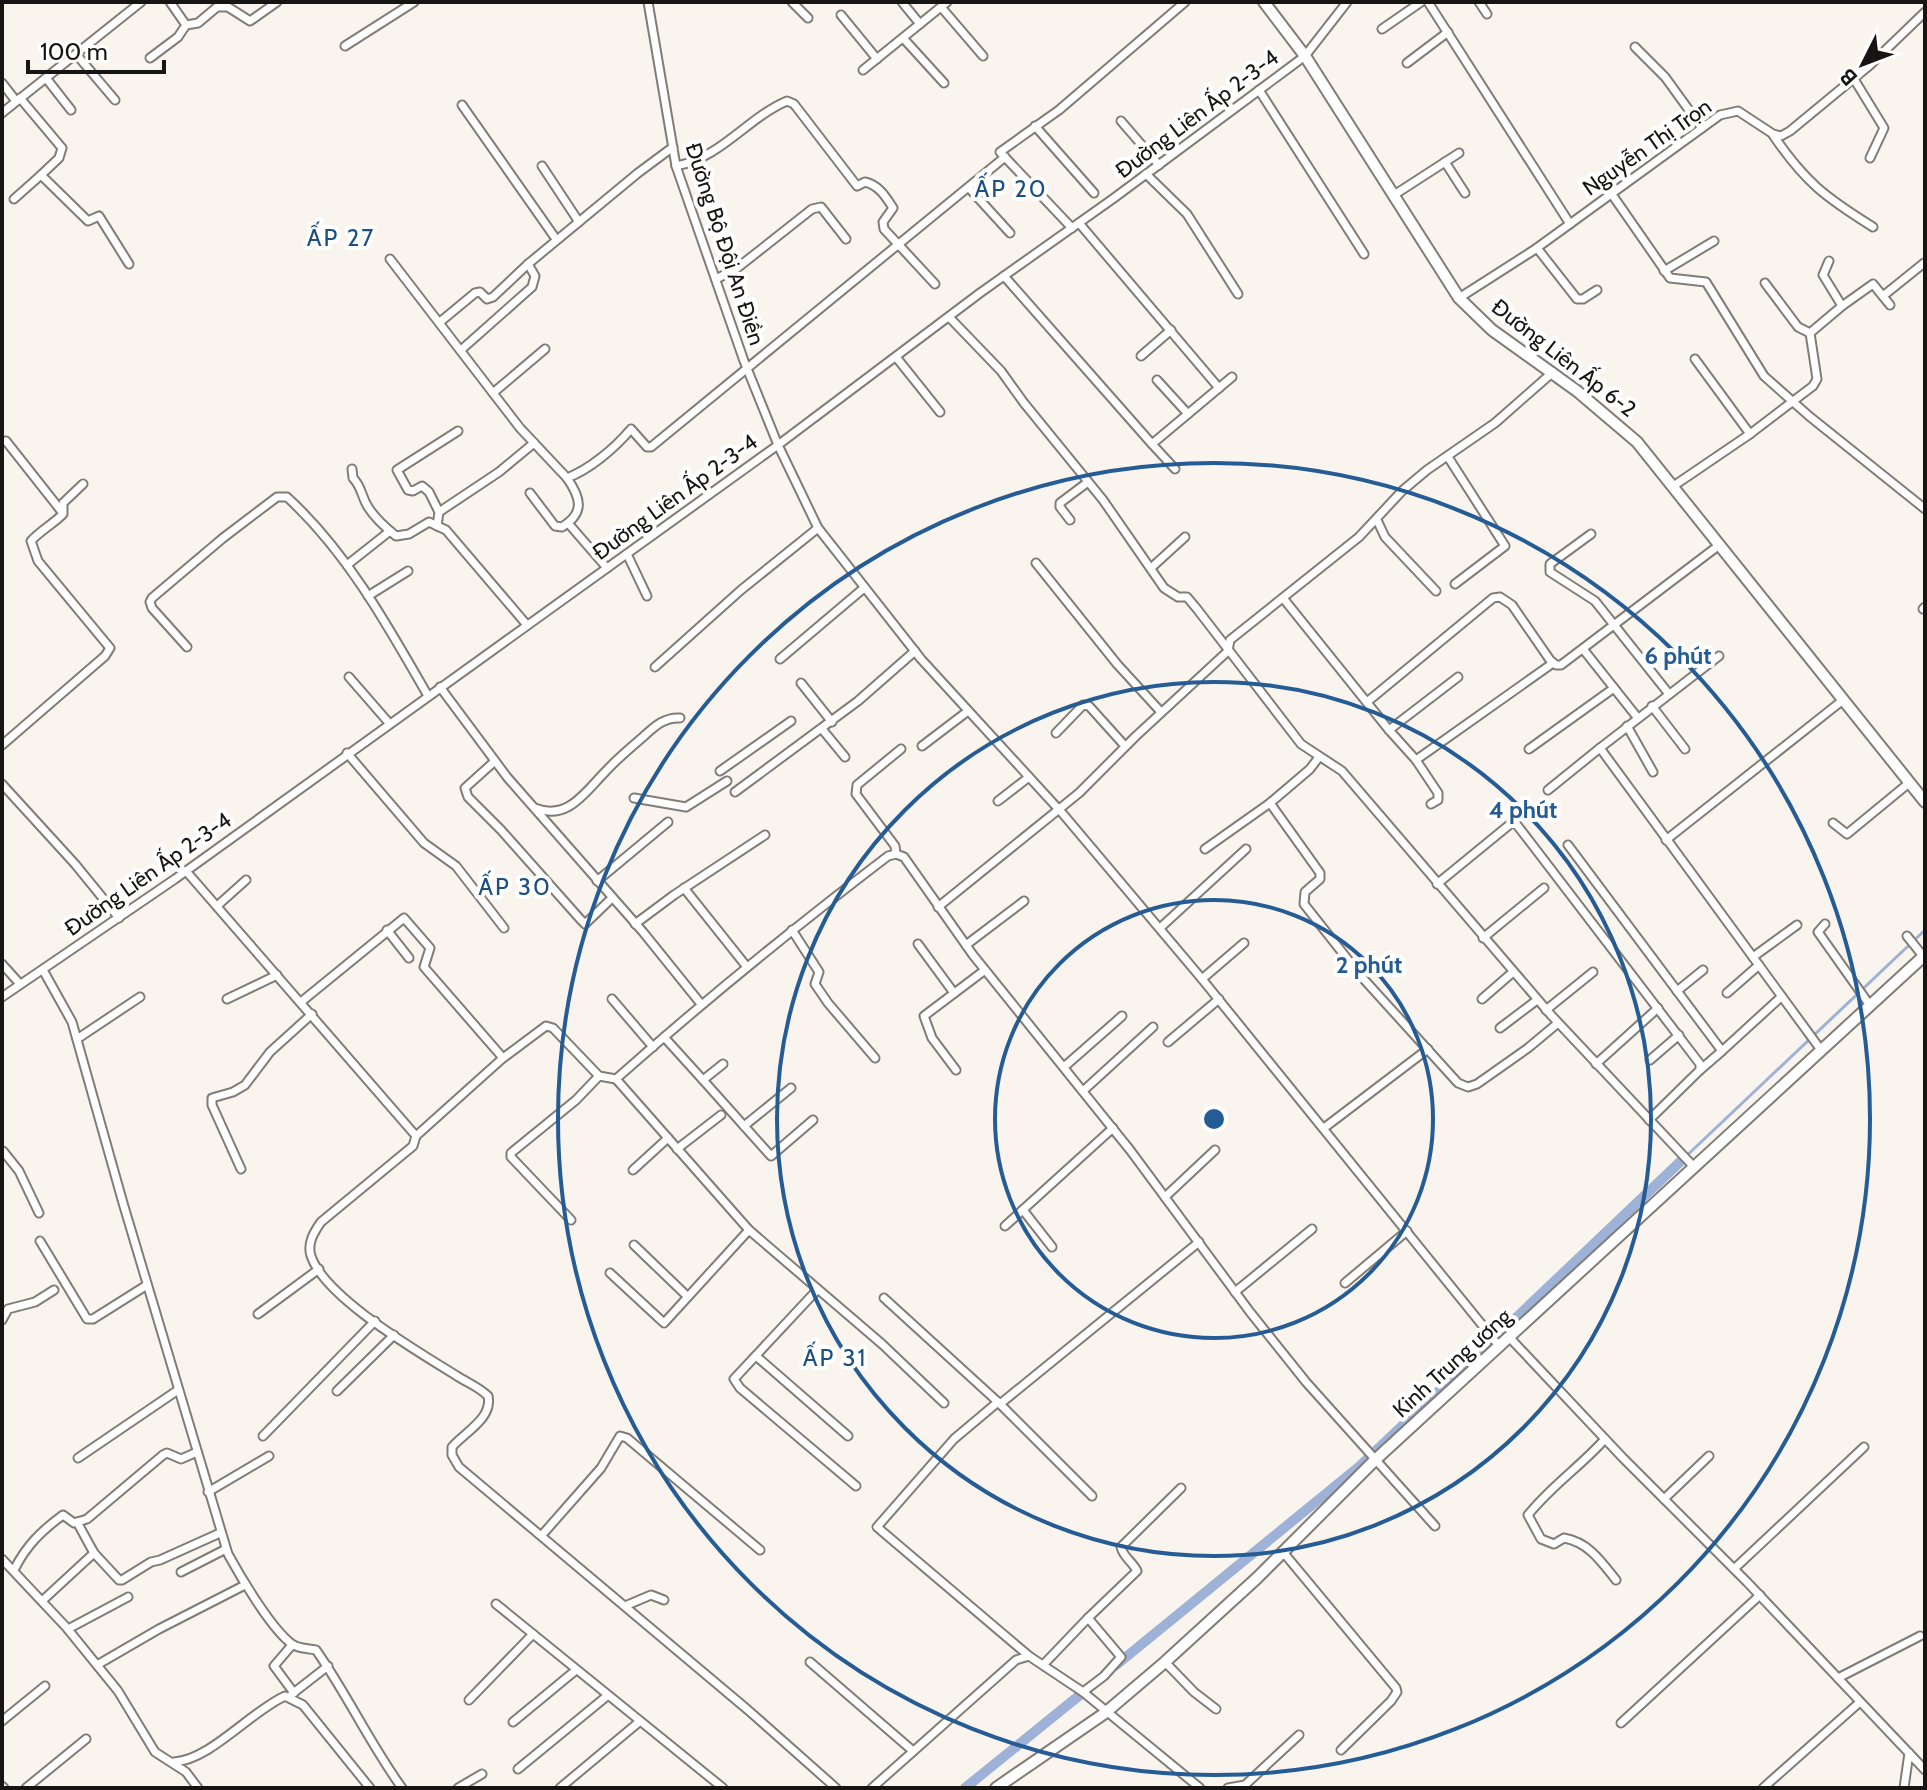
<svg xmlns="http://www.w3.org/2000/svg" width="1927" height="1790" viewBox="0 0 1927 1790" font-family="Cabin,sans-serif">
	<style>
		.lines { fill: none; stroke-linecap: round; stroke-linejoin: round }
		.stream { stroke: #9eb1d7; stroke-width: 3 }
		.canal { stroke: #9eb1d7; stroke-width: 10 }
		.street-casing { stroke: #817c76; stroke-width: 11 }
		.secondary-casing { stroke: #817c76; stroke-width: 14 }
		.street { stroke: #fff; stroke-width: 7 }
		.secondary { stroke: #fff; stroke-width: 10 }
		.ring { fill: none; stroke: #265c95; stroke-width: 4 }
		.labels { text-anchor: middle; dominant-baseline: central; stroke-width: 8; stroke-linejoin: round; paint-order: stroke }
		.street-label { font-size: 22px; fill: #171513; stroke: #fff }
		.neighbourhood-label { font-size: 24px; letter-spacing: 2px; fill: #1d4f82; stroke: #fff }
		.centre { fill: #265c95; stroke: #fff; stroke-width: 4 }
		.ring-label { font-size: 24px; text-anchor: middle; font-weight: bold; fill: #265c95; stroke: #fff; stroke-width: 8; stroke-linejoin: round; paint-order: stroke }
	</style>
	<rect width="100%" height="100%" fill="#f9f4ed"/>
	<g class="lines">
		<!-- stream -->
		<path class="stream" d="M1680,1162L1925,930"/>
		<!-- canal -->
		<g class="canal">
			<path d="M1115,1666L1361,1465L1680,1162"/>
			<path d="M965,1788L1091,1686"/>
		</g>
		<!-- street casing -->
		<g class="street-casing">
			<g id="street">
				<path d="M170,2L186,25L198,23L217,7H228L250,21L277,2"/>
				<path d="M648,2L676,166L744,361L778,445L818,528L921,659L1063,814L1202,979L1500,1347"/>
				<path d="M792,2L808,18"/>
				<path d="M902,2L920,24"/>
				<path d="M1428,2L1570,224"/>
				<path d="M1479,2L1487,14"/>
				<path d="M941,7L983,56"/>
				<path d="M841,15L877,59"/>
				<path d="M1382,29L1421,2"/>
				<path d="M903,38L944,83"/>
				<path d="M345,46L414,2"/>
				<path d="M1635,47L1665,77L1702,128"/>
				<path d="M76,54L115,100"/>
				<path d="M150,58L178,37L186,25"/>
				<path d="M1407,63L1448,32"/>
				<path d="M863,70L947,2"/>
				<path d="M46,78L71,110"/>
				<path d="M1854,79L1884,128L1870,158"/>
				<path d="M2,83L16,101"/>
				<path d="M1259,90L1364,254"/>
				<path d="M20,98L62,148L59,158L41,175L88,221L99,216L129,264"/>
				<path d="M462,105L556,239"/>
				<path d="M2,113L141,2"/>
				<path d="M1121,121L1159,165"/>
				<path d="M1035,126L1094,193"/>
				<path d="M1773,135C1805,182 1825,197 1873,227"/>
				<path d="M1445,162L1465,193"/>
				<path d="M542,166L579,222"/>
				<path d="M676,166C721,158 747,118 787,101L794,104L857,186L865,182C879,185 886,197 893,208L883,222L884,229L935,284"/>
				<path d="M1146,174L1187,214L1238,294"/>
				<path d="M969,188L1010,233"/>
				<path d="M1611,193L1670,278L1706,282L1764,376L1809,416L1925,509"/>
				<path d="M1394,195L1459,153"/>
				<path d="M14,199L41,175"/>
				<path d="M1079,223L1219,388"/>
				<path d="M1072,228L1000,152L1059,110L1185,2"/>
				<path d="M1537,248L1577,299H1583L1597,290"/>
				<path d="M390,259L493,393"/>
				<path d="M1664,271L1714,241"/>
				<path d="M1004,276L1152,444L1232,377"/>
				<path d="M716,279L736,269L812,209L821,207L846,239"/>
				<path d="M1765,283L1798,327L1810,333"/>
				<path d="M1883,296L1924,263"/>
				<path d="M1459,298L1534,250L1720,115L1738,111L1773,134L1781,136L1790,131L1870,65L1925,12"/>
				<path d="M1842,306L1873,284L1890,305"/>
				<path d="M949,317L1001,371L1024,403L1103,500L1164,588L1178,597H1187L1197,609L1301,744L1342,771L1551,1015L1694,1167"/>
				<path d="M440,322L475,293L480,292L487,299L493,297L528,264"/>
				<path d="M545,349L493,393L520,428L567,478C590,469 614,449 631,429L647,447H651L1005,157"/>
				<path d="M461,350L532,287L535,276L528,264L638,173L673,147"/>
				<path d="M1141,356L1171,330"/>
				<path d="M896,357L940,412"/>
				<path d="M1695,359L1750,434"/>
				<path d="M1157,380L1188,414"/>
				<path d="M6,441L62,512"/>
				<path d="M1152,444L1175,469"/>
				<path d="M1448,457L1505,546L1455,584"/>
				<path d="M352,469L353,478C362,487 361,496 368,507C375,518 386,528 396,536L409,534L429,522L446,530L527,625"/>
				<path d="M1672,487L1750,434L1813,386L1817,379L1810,333L1842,306L1823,275L1829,261"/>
				<path d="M530,493L555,526L562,527C585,513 581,498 567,478"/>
				<path d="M439,512L499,472L534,443"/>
				<path d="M1070,520L1060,507V503L1088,482"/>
				<path d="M1377,520L1385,537L1436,591"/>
				<path d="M568,523L607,568"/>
				<path d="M437,526L439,512L429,492L422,486L413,491L408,490L397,470L458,431"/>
				<path d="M1591,534L1550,564V572L1595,601L1669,694"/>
				<path d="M627,554L647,596"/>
				<path d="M1036,563L1117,664L1161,712"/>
				<path d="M347,565L390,531"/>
				<path d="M1151,568L1185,537"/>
				<path d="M368,596L408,571"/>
				<path d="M1283,598L1389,730L1416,760L1553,663"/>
				<path d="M1923,609L1925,607"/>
				<path d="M187,647L152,608L150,602L152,598L223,538L277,497H287C347,552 388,626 428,696"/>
				<path d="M1583,649L1637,717"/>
				<path d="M780,659L864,588"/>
				<path d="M655,667L741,590L818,528"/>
				<path d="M349,677L389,723"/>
				<path d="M801,683L832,722"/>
				<path d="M440,687L507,777L643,932L701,1004"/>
				<path d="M1367,702L1493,598L1500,597L1512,605L1550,660L1556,665H1561L1718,546"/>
				<path d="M1652,706L1685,749"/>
				<path d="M1627,726L1653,772"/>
				<path d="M822,729L845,757"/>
				<path d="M1389,730L1458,677"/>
				<path d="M1056,733L1083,705L1089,706L1125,746"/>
				<path d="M2,745L105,656L110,648L38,561L31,541C40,531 53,524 63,514V503L83,484"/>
				<path d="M922,746L968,711"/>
				<path d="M1600,748L1719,656"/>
				<path d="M1529,749L1614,688"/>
				<path d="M347,753L424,843L456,866L504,928"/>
				<path d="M1319,757L1310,769L1270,803L1320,873V879L1305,892L1304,904L1360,975L1458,1083L1468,1087L1477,1084L1528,1048L1558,1023"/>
				<path d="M1416,760L1438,793V800L1431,804"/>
				<path d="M495,761L465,788L468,797L501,830L581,920L585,924L612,898"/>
				<path d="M720,771L791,721"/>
				<path d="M2,784L75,864L119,918"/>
				<path d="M1548,790L1600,748L1821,1050"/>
				<path d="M735,792L858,701L915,651"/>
				<path d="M634,798L686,807L727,781"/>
				<path d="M998,801L1029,777"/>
				<path d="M535,808C568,821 585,792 606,771C617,759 630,748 643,737C654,727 664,717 680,718"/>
				<path d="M1833,823L1847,834L1909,783"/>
				<path d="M1666,840L1843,700"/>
				<path d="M1568,845L1722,1051L1700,1070"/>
				<path d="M1205,849L1270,803"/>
				<path d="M896,854L895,846L856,794L857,785L901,749"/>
				<path d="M186,871L416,1136"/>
				<path d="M597,881L668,822"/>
				<path d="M1437,884L1514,821L1700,1064V1070L1649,1120"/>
				<path d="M684,888L747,967"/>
				<path d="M217,906L246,880"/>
				<path d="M938,907L1079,793L1136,736L1228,651L1230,640L1359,537L1402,491L1427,470L1495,423L1553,372"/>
				<path d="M635,924L674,895L765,835"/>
				<path d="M1825,924L1818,932L1869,1004"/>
				<path d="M1160,928L1246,849"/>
				<path d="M387,930L409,958"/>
				<path d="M792,930L819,972L815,984L828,1003L875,1058"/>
				<path d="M1907,936L1923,956"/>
				<path d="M1483,938L1544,888"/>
				<path d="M918,944L954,993"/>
				<path d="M966,945L1024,901"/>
				<path d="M1753,957L1797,925"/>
				<path d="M2,964L20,984"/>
				<path d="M43,970L72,1022L123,1203L228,1554C240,1576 272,1630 292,1644C298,1649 308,1648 316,1650C347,1694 370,1744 402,1788"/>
				<path d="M1202,979L1244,943"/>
				<path d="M1677,991L1703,970"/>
				<path d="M1727,993L1759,965"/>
				<path d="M2,997L175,879L778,445L980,293L1114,198L1305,56L1347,2"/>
				<path d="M227,999L277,975"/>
				<path d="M612,999L653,1047"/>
				<path d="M1482,999L1513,972"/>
				<path d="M301,1002L404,918L430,948L424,967L503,1058L416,1136L413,1146L321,1222C314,1232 307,1243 311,1256C325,1298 419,1352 457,1376C468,1383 479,1387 488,1396C493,1418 465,1432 452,1447V1455L459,1467L748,1710L836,1788"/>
				<path d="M1546,1010L1593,972"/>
				<path d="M1500,1028L1537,1000"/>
				<path d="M664,1037L703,1080L723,1064"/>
				<path d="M77,1039L140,997"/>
				<path d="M1168,1042L1219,999"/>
				<path d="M1722,1051L1781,997"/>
				<path d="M503,1058L546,1026L553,1028L599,1076L616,1079"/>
				<path d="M1650,1060L1679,1035"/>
				<path d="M1596,1064L1658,1008"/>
				<path d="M1064,1067L1122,1016"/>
				<path d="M956,1070L932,1038L924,1016L985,970"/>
				<path d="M703,1080L771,1156L813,1120"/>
				<path d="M1083,1091L1153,1027"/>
				<path d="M744,1126L791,1088"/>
				<path d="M1324,1128L1428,1049"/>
				<path d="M677,1149L721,1115"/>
				<path d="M3,1151L19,1171L39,1213"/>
				<path d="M241,1169L212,1105V1098L233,1092L245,1085L270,1052L312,1014"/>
				<path d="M633,1170L668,1138"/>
				<path d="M1165,1197L1215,1150"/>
				<path d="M1023,1210L1052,1247"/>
				<path d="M571,1220L511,1157V1153L576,1100L599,1076"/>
				<path d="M1005,1226L1113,1128"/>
				<path d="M40,1241L87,1319H93L147,1285"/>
				<path d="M634,1245L687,1296"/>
				<path d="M610,1273L664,1323L749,1230"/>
				<path d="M1345,1283L1407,1231"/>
				<path d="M817,1290L734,1379L740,1388L856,1486"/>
				<path d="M1235,1292L1312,1229"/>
				<path d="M884,1298L998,1402L1092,1496"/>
				<path d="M258,1314L319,1269"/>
				<path d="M2,1320L8,1309L35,1302L54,1290"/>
				<path d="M1510,1338L1623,1458L1747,1582L1925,1770"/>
				<path d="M756,1356L848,1436"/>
				<path d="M337,1391L394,1335"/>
				<path d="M998,1402L954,1439L877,1527L1029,1656"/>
				<path d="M944,1403L882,1344L749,1230L616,1079C704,1001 795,927 888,856L896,854L904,857L973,955L1130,1150L1250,1312L1306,1382L1435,1526"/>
				<path d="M1000,1404L1199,1242"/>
				<path d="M263,1436L375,1321"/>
				<path d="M1605,1439C1581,1466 1551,1486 1528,1515L1541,1539L1554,1544L1564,1538C1588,1542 1601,1561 1616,1580"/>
				<path d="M78,1458L178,1390"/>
				<path d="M208,1492L269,1456"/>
				<path d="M1664,1499L1709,1456"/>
				<path d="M77,1522L94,1553"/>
				<path d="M542,1535L601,1468L620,1436L627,1438L760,1550"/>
				<path d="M1283,1552L1396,1688L1397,1692L1391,1701L1341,1750"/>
				<path d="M2,1559L66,1627L118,1691L155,1752L186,1772L198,1788"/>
				<path d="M1734,1569L1864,1447"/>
				<path d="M14,1570C26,1546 41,1531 63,1515L74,1523L87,1519L163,1455L167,1453L181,1459L197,1452"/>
				<path d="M181,1572L226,1549"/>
				<path d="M42,1601L94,1553L119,1580H122L151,1562L160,1560L220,1533"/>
				<path d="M496,1604L723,1788"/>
				<path d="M625,1606L651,1595L664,1600"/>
				<path d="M68,1629L128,1597"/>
				<path d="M292,1645L274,1666L294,1693"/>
				<path d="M810,1662L913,1751"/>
				<path d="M1165,1662L1194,1692L1216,1709"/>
				<path d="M1044,1664L1088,1618"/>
				<path d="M97,1665L159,1629L245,1585"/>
				<path d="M1838,1678L1920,1636"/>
				<path d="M1083,1692L1104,1676L1121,1657L1088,1618L1137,1571C1133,1562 1123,1557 1121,1547L1181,1488"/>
				<path d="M292,1694L328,1666"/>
				<path d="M469,1700L533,1634"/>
				<path d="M2,1721L45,1686"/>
				<path d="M513,1722L576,1670"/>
				<path d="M1621,1723L1760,1595"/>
				<path d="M174,1762C210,1760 250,1712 285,1696L303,1705L370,1788"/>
				<path d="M518,1769L607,1696"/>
				<path d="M2,1786L4,1788"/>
				<path d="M26,1788L86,1739"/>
				<path d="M458,1788L482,1774"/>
				<path d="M560,1788L639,1722"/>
				<path d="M872,1788L1016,1660L1029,1656L1083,1692L1200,1788"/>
				<path d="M1228,1788L1245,1785L1299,1735"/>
				<path d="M1763,1788L1860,1702"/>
				<path d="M1904,1788L1909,1753"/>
			</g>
		</g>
		<!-- secondary casing -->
		<g class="secondary-casing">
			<g id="secondary">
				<path d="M1264,2L1305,56L1459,298L1492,330L1577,391L1637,442L1925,802"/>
				<path d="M996,1788L1105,1713L1165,1662L1257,1578L1375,1460L1925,955"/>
			</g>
		</g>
		<!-- street -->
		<use href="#street" class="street"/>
		<!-- secondary -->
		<use href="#secondary" class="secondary"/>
	</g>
	<!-- distance rings -->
	<g class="ring">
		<circle cx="1214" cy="1119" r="219"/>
		<circle cx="1214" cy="1119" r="437"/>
		<circle cx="1214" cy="1119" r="656"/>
	</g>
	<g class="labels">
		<!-- street labels -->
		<g class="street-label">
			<text transform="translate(1197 114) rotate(-37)">Đường Liên Ấp 2-3-4</text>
			<text transform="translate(1647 147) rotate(-35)">Nguyễn Thị Trọn</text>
			<text transform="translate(725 244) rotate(72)">Đường Bộ Đội An Điền</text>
			<text transform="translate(1564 358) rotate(38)">Đường Liên Ấp 6-2</text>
			<text transform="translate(675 497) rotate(-36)">Đường Liên Ấp 2-3-4</text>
			<text transform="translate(148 874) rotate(-35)">Đường Liên Ấp 2-3-4</text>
			<text transform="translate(1452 1363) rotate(-42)">Kinh Trung ương</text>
		</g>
		<!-- neighbourhood labels -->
		<g class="neighbourhood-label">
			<text x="1011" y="188">ẤP 20</text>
			<text x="341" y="237">ẤP 27</text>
			<text x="515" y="886">ẤP 30</text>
			<text x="835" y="1357">ẤP 31</text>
		</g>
	</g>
	<circle cx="1214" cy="1119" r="12" class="centre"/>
	<g class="ring-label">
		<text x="1678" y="664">6 phút</text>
		<text x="1523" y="818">4 phút</text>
		<text x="1369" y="973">2 phút</text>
	</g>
	<!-- border -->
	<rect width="1927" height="1790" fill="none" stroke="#171513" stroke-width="8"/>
	<!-- north arrow -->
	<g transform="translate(1863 64) rotate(228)" stroke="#ffffff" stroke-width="6" paint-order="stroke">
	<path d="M0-6L14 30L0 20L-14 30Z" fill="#171513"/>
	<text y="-12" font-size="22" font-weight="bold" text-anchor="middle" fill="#171513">B</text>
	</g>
	<!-- scale -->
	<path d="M28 60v12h136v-12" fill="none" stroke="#171513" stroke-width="4"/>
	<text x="40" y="60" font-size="24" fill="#171513" stroke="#ffffff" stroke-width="6" paint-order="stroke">100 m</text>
</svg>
